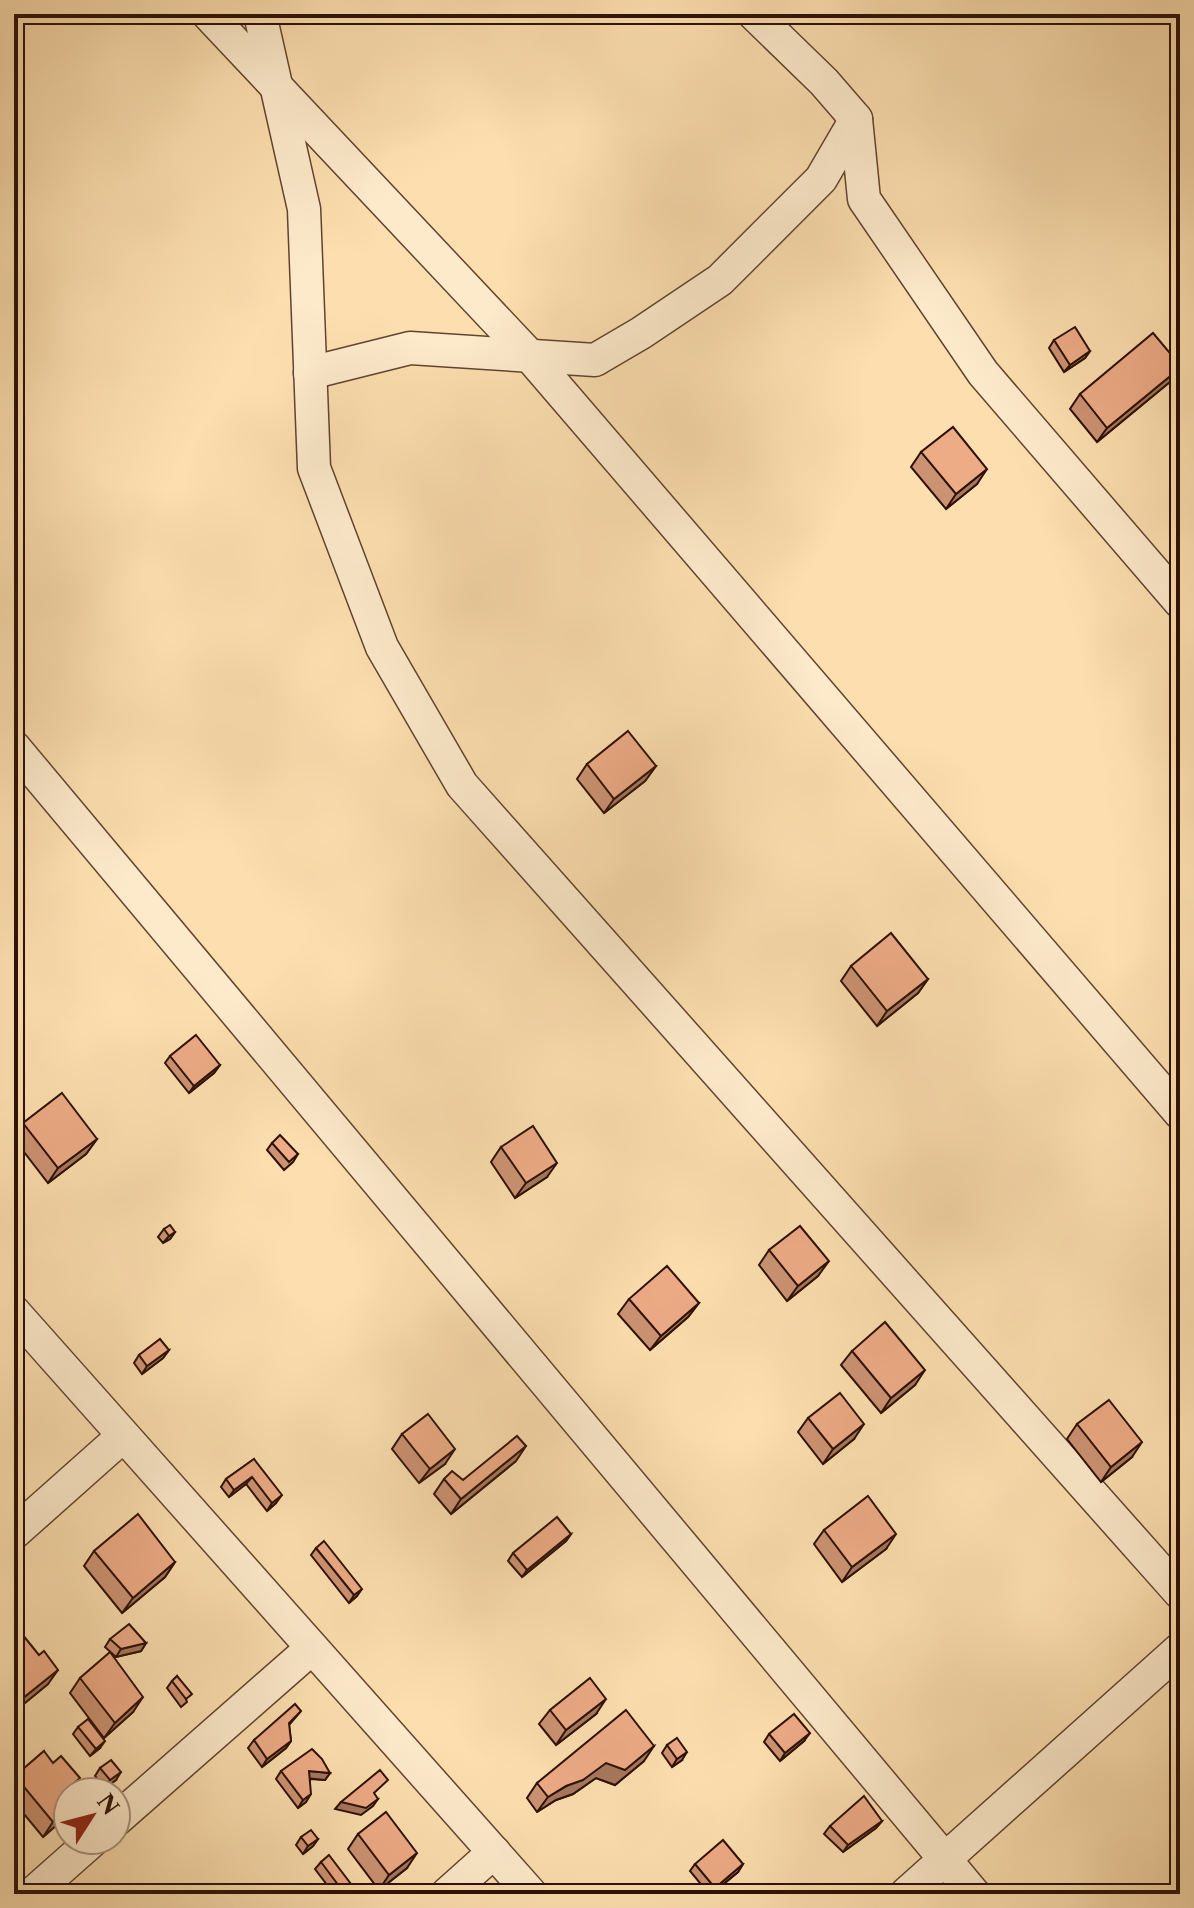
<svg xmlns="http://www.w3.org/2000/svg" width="1194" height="1908" viewBox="0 0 1194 1908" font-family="'Libre Caslon Text',serif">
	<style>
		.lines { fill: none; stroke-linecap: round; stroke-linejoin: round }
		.street-casing { stroke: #614430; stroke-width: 35 }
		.street { stroke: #fdeacb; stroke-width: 32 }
		.wall { fill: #cc9373; stroke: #2d1105; stroke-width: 2 }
		.shaded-wall { fill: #a6785e; stroke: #2d1105; stroke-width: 2 }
		.building { fill: #edab86; stroke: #2d1105; stroke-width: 2 }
	</style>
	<rect width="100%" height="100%" fill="#fcdeaf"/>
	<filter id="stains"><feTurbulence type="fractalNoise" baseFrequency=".0025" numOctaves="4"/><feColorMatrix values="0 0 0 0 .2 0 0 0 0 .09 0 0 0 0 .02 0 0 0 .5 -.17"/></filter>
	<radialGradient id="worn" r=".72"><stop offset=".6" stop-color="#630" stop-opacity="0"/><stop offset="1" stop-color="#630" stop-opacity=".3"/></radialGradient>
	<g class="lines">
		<!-- street casing -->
		<g class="street-casing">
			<g id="street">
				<path d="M208,14L529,355L1180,1113"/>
				<path d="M260,14L304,209L314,468L382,647L462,785L1180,1593"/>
				<path d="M754,14L824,82L856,119L864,199L983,373L1180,602"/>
				<path d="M310,373L410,348L595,360L641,333L720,280L821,179L856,119"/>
				<path d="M14,747L974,1894"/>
				<path d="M14,1312L531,1894"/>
				<path d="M14,1533L123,1436"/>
				<path d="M116,1820L312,1648"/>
				<path d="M32,1894L93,1840"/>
				<path d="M447,1894L494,1852"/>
				<path d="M906,1894L1180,1649"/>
			</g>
		</g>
		<!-- street -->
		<use href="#street" class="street"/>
	</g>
	<!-- wall -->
	<g class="wall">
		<path d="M1054,340L1090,351L1085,358L1064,372L1049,348Z"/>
		<path d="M1171,381L1097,442L1070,409L1080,394Z"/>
		<path d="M921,452L977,484L946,509L911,467Z"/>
		<path d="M587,764L656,766L645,781L604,813L577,779Z"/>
		<path d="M851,966L928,979L918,993L877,1026L841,981Z"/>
		<path d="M170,1056L220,1065L214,1073L189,1093L165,1063Z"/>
		<path d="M23,1123L97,1139L86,1154L48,1183L14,1139V1136Z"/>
		<path d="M272,1143L298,1154L293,1162L284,1170L267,1150Z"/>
		<path d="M501,1147L547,1177L515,1198L491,1162Z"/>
		<path d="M164,1229L175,1232L170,1239L163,1243L158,1237Z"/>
		<path d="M769,1250L818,1276L787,1301L759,1265Z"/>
		<path d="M629,1299L699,1303L688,1317L650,1350L618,1314Z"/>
		<path d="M169,1350L163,1358L142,1374L134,1363L139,1355Z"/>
		<path d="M852,1351L915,1385L881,1413L841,1365Z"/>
		<path d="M808,1418L854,1439L823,1464L798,1432Z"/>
		<path d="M1077,1424L1132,1457L1101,1482L1067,1439Z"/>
		<path d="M402,1434L445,1464L419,1483L392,1449Z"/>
		<path d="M254,1459L276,1503L267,1511L246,1484L229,1497L221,1487L226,1479Z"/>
		<path d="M516,1461L451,1514L434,1494L444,1479L463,1480Z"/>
		<path d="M824,1530L886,1549L842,1582L814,1544Z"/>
		<path d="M571,1534L566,1541L522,1577L508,1561L513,1553Z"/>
		<path d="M316,1548L357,1596L349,1603L311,1555Z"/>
		<path d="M94,1551L175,1562L165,1577L122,1613L84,1566Z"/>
		<path d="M110,1639L146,1643L141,1651L116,1657L105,1647Z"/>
		<path d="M14,1640L39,1655L48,1684L14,1712Z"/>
		<path d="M177,1676L187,1702L181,1707L167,1688L172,1681Z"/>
		<path d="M80,1678L133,1712L104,1738L70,1693Z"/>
		<path d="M550,1710L596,1714L556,1745L539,1724Z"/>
		<path d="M301,1711L289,1725L291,1741L286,1748L262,1767L248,1748L254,1740Z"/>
		<path d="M78,1727L100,1748L90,1756L73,1734Z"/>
		<path d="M769,1734L804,1741L780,1761L764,1742Z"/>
		<path d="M667,1745L682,1760L672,1767L662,1753Z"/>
		<path d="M44,1751L68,1815L43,1837L14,1802V1777Z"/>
		<path d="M644,1761L615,1785L596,1778L573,1794L556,1800L537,1812L527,1798L537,1783Z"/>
		<path d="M100,1768L116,1780L105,1788L95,1776Z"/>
		<path d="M281,1771L330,1773L325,1780L310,1779L306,1802L298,1808L276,1779Z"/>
		<path d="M882,1821L876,1828L843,1852L824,1834L830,1826Z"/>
		<path d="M358,1834L407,1868L379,1890L348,1849Z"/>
		<path d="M301,1837L318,1839L313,1846L303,1854L296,1845Z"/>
		<path d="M321,1862L354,1888L349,1894H334L315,1869Z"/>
		<path d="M695,1864H743L738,1872L712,1894H709L690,1871Z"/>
	</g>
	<!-- shaded-wall -->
	<g class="shaded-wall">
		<path d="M1090,351L1085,358L1064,372L1070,365Z"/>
		<path d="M1180,368L1171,381L1097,442L1107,428Z"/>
		<path d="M987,469L977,484L946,509L956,494Z"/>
		<path d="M656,766L645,781L604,813L614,799Z"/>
		<path d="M928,979L918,993L877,1026L887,1011Z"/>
		<path d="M220,1065L214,1073L189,1093L194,1086Z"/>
		<path d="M97,1139L86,1154L48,1183L58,1168Z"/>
		<path d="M557,1163L547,1177L515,1198L526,1183Z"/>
		<path d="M175,1232L170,1239L163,1243L169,1236Z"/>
		<path d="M829,1261L818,1276L787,1301L798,1286Z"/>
		<path d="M699,1303L688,1317L650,1350L661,1336Z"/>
		<path d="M169,1350L163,1358L142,1374L147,1366Z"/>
		<path d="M925,1370L915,1385L881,1413L891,1398Z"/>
		<path d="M864,1424L854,1439L823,1464L833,1449Z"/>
		<path d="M1142,1442L1132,1457L1101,1482L1111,1467Z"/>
		<path d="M526,1446L516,1461L451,1514L461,1499Z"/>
		<path d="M455,1449L445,1464L419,1483L430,1469Z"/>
		<path d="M252,1477L246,1484L229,1497L234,1490Z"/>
		<path d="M282,1495L276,1503L267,1511L272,1503Z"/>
		<path d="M571,1534L566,1541L522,1577L527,1570Z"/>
		<path d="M896,1534L886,1549L842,1582L852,1567Z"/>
		<path d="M175,1562L165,1577L122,1613L133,1598Z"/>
		<path d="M362,1589L357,1596L349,1603L354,1595Z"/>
		<path d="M146,1643L141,1651L116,1657L121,1649Z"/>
		<path d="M58,1670L48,1684L14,1712V1708L18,1702Z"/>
		<path d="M143,1697L133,1712L104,1738L115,1723Z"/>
		<path d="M606,1699L596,1714L556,1745L566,1730Z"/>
		<path d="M810,1733L804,1741L780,1761L785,1753Z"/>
		<path d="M105,1741L100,1748L90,1756L96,1749Z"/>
		<path d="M291,1741L286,1748L262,1767L267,1759Z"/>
		<path d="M654,1746L644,1761L615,1785L596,1778L573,1794L556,1800L537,1812L548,1797L606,1763Z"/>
		<path d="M687,1752L682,1760L672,1767L677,1759Z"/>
		<path d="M309,1771L330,1773L325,1780L304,1778Z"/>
		<path d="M121,1772L116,1780L105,1788L110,1780Z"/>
		<path d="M311,1794L306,1802L298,1808L303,1800Z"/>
		<path d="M378,1799L373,1806L361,1815L335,1809L341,1802Z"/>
		<path d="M68,1809V1815L43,1837L53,1822Z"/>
		<path d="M882,1821L876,1828L843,1852L848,1845Z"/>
		<path d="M318,1839L313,1846L303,1854L308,1846Z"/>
		<path d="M417,1853L407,1868L379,1890L389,1875Z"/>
		<path d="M743,1864L738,1872L711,1894L715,1888Z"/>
	</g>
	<!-- building -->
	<g class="building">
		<path d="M1075,327L1090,351L1070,365L1054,340Z"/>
		<path d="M1153,333L1180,365V368L1107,428L1080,394Z"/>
		<path d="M953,427L987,469L956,494L921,452Z"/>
		<path d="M628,731L656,766L614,799L587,764Z"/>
		<path d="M891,933L928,979L887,1011L851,966Z"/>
		<path d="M196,1035L220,1065L194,1086L170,1056Z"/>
		<path d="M62,1093L97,1139L58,1168L23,1123Z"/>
		<path d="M533,1126L557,1163L526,1183L501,1147Z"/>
		<path d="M280,1135L298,1154L289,1162L272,1143Z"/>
		<path d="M170,1225L175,1232L169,1236L164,1229Z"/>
		<path d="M800,1226L829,1261L798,1286L769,1250Z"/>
		<path d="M667,1266L699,1303L661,1336L629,1299Z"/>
		<path d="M885,1322L925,1370L891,1398L852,1351Z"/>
		<path d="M160,1339L169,1350L147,1366L139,1355Z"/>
		<path d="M840,1393L864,1424L833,1449L808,1418Z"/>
		<path d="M1109,1400L1142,1442L1111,1467L1077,1424Z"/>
		<path d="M428,1414L455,1449L430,1469L402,1434Z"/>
		<path d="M517,1436L526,1446L461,1499L444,1479L452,1471L463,1480Z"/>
		<path d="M254,1459L282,1495L272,1503L252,1477L234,1490L226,1479Z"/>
		<path d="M868,1496L896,1534L852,1567L824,1530Z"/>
		<path d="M138,1514L175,1562L133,1598L94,1551Z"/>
		<path d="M557,1517L571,1534L527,1570L513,1553Z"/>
		<path d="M324,1541L362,1589L354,1595L316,1548Z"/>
		<path d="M129,1624L146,1643L121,1649L110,1639Z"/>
		<path d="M22,1634L39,1655L44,1651L58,1670L18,1702L14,1697V1640Z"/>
		<path d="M110,1652L143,1697L115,1723L80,1678Z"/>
		<path d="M177,1676L192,1694L186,1699L172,1681Z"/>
		<path d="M590,1678L606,1699L566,1730L550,1710Z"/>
		<path d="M295,1704L301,1711L289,1723L291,1741L267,1759L254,1740Z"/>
		<path d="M626,1710L654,1746L625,1770L606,1763L583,1780L566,1786L548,1797L537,1783Z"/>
		<path d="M794,1714L810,1733L785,1753L769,1734Z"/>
		<path d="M88,1719L105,1741L96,1749L78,1727Z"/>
		<path d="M677,1738L687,1752L677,1759L667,1745Z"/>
		<path d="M312,1749L322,1759L330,1773L309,1771L311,1794L303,1800L281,1771Z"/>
		<path d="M44,1751L53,1763L61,1756L80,1778L72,1785L78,1792H68V1809L53,1822L15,1776Z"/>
		<path d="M14,1754L20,1762L14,1767Z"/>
		<path d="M111,1760L121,1772L110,1780L100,1768Z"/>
		<path d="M380,1770L388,1780L374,1793L378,1799L366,1808L341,1802Z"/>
		<path d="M864,1796L882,1821L848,1845L830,1826Z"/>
		<path d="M386,1812L417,1853L389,1875L358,1834Z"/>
		<path d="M311,1830L318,1839L308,1846L301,1837Z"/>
		<path d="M723,1840L743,1864L715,1888L695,1864Z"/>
		<path d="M329,1855L354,1888L345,1894L321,1862Z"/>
		<path d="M113,1889L116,1894H107Z"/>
		<path d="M248,1889L252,1894H241Z"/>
	</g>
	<!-- margin -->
	<rect width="1194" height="1908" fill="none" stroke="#fcdeaf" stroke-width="48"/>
	<rect x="16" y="16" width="1162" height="1876" fill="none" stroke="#2d1105" stroke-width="4"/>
	<rect x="24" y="24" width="1146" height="1860" fill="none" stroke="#2d1105" stroke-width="2"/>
	<!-- north arrow -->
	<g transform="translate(92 1816) rotate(54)"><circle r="38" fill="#fdeacb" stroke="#aa937c" stroke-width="2"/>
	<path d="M0-6L14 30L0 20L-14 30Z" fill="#8f2418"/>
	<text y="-12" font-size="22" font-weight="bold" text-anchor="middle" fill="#2d1105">N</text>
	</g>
	<rect width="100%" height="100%" filter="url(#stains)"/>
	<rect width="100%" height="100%" fill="url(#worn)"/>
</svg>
